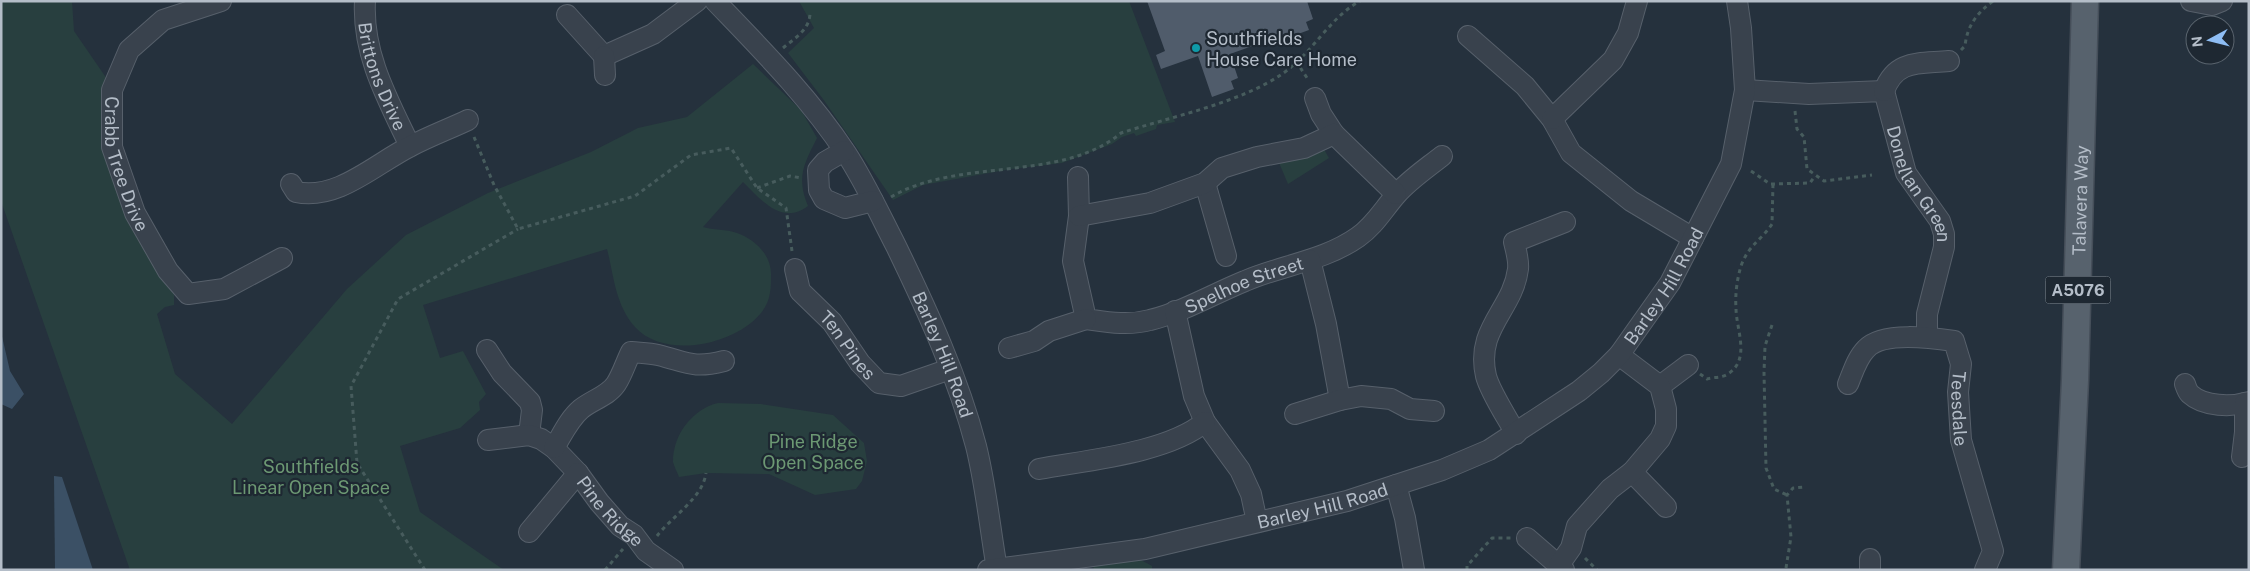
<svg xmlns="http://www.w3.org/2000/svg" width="2250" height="571" viewBox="0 0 2250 571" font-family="'Public Sans',sans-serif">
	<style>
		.green { fill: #283f3f }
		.water { fill: #3b5065 }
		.building { fill: #505c6b }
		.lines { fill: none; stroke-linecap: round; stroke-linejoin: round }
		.minor-casing { stroke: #57606b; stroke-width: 22 }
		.major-casing { stroke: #454e59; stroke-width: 29 }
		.path { stroke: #475c5d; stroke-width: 3; stroke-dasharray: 4 4; stroke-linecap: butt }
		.minor { stroke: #39424d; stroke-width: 20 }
		.major { stroke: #57626d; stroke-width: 26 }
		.culture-dot { fill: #0f9aa8; stroke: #1e2832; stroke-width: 2 }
		.labels { text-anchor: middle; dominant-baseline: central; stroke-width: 4.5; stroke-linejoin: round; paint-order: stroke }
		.shield { fill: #1e2832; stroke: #87909b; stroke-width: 1 }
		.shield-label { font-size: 16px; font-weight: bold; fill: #b4bdc8 }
		.poi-label { font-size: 18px; fill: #b4bdc8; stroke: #1e2832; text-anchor: start }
		.street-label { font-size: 18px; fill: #b4bdc8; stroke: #1e2832 }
		.park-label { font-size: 18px; fill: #6c9873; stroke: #1e2832 }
	</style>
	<rect width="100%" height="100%" fill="#25313d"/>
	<!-- green -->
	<g class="green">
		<path d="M1,1H72L74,31L107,79L135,231L174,295V305L165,307L157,314L175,374L232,424L347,289L406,235L488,193L591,152L638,128L687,117L753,64L801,110L817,138C804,164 796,177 808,206C782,226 761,200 743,182L703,227C713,230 726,229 737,233C754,239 771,254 771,274C771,288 771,301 761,313C735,345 665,360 635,327C615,304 614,276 607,249L423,305L440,358L463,351L486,394L479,402L480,410L460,428L400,446L420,512L504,570H130L1,201Z"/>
		<path d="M799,1H1129L1175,122L1157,125L1156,129L1136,136L1134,133L1122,137L1112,144L1062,163L1011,169L923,185L893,200L823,99L788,53L814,28Z"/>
		<path d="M1322,146L1329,158L1288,184L1277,158Z"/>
		<path d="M718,403L761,404L833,415L864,443L867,461L862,481L856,489L815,495L769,474L706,473L679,477C677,472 674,466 673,462C673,434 693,409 718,403Z"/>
		<path d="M1139,559L1152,566V570H1094L1093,566Z"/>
	</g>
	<!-- water -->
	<g class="water">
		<path d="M1,332L10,371L24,394L12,409L1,404Z"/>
		<path d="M54,476L62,477L93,570H55Z"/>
	</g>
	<!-- building -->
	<path class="building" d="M1147,1H1307L1313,19L1306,22L1309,30L1276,42L1275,38L1230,54L1238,78L1231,81L1234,89L1212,97L1198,56L1161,69L1156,55L1165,51Z"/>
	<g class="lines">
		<!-- minor casing -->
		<g class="minor-casing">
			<g id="minor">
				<path id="s1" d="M221,1L163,20L129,50L112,90V147L135,213L168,271L188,294L224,289L282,258"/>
				<path id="s2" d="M365,1C362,54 388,100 410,146"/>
				<path id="s3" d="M715,1C761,49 809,97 846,153C865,182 880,215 896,246C927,310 958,377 976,446C986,486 990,529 997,569"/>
				<path d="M2191,1L2212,5L2222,1"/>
				<path d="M567,15L604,56L653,34L697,1"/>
				<path d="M1468,36L1525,86L1552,119L1571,153L1631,201L1693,238"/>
				<path d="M604,56L605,75"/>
				<path id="s4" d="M1745,90L1809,94L1884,91L1906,173L1940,221L1944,234V247L1927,314V337"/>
				<path d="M1884,91C1896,59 1919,64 1949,61"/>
				<path d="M1315,98L1321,114L1334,134"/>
				<path d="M1552,119L1613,60L1628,33L1637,1"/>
				<path d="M844,151L825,162L818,170L819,190L824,199L845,208L873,201"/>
				<path id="s5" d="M1078,177L1079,216L1073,261L1086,319C1107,322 1128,326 1150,320C1183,312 1213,294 1245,281C1282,265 1324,261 1358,237C1374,226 1383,210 1396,195C1409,180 1427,168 1442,156"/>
				<path d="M1205,183L1226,256"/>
				<path d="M291,184L296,192C338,201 376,163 411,146C430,136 449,129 468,120"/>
				<path d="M1079,216L1150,203L1205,183L1222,168L1257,157L1304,148L1334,134L1396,194"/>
				<path d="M1310,260L1326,324L1340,400"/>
				<path id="s6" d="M795,269L800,291L832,322L860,363L879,383L901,386L950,369"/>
				<path d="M1175,311L1194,396L1205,422L1240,470L1251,494L1257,522"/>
				<path d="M1009,348L1034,341L1049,331L1086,319"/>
				<path d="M487,350L502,373L530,402L532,410L529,435"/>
				<path id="s7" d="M1848,384C1853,372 1857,358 1866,349C1882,331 1933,338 1954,341L1961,364L1958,392L1961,440L1993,551L1985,570"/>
				<path d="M2185,384C2186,387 2188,392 2190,394C2204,407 2232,407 2249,402"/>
				<path d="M1660,386L1688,365"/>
				<path d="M1295,414L1340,400L1361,396L1391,399L1410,409L1434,411"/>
				<path d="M1516,434C1508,419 1490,392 1486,376C1475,328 1513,310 1518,269C1519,261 1516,250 1514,242L1565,222"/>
				<path id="s8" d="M488,440L529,435L541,439L554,448L578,473L599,502L620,526L634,535L646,551L673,570"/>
				<path d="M554,448C562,435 569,419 581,409C592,400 608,396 616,384C622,375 626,362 631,352C640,353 649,353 658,355C687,362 692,369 724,361"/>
				<path d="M2242,457L2245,432V403"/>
				<path d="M1039,469C1088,460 1167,453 1205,422"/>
				<path d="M1632,472L1666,507"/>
				<path d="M1396,485L1405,518L1414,570"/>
				<path d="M529,532L578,473"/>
				<path d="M1527,538L1564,570"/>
				<path d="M1870,559V570"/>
				<path d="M1559,565L1571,548L1577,526L1610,489L1632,472L1660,439L1666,426V409L1660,386L1619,355"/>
				<path id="s9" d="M988,570L1145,549L1347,501L1442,470L1489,450L1579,391L1601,373L1619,355L1670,283L1731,164L1745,90L1741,28L1737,1"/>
			</g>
		</g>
		<!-- major casing -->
		<g class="major-casing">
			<g id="major">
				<path id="s10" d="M2066,570L2075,380L2085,1"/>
			</g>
		</g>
		<!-- path -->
		<g class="path">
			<path d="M783,48C795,38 811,29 810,11"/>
			<path d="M1961,50L1965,46C1967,26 1977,13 1993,1"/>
			<path d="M1296,61L1309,81"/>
			<path d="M1795,111L1797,129L1804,137L1807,169L1824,181L1872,175"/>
			<path d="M474,137L494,185L518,229L635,196L691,155L731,148L757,188L786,208L792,251"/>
			<path d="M1751,171L1770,184L1810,183L1815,176"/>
			<path d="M757,188L790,176L801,178"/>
			<path d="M891,197C959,157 1061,183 1121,133C1170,117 1240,103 1282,74C1312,54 1329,18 1360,1"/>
			<path d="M1772,325L1765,346L1764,372L1766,468L1774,489L1787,495"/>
			<path d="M1700,374L1707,379C1713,377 1720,378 1726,375C1752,361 1736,330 1736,308C1735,295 1737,279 1741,266C1749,244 1761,241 1772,224L1773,184"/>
			<path d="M657,536C671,517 703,498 706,473"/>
			<path d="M1585,558L1597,570"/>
			<path d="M1786,568L1791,537L1787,495L1793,488L1804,487"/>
			<path d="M425,570L357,463L351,386L398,299L518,229"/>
			<path d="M605,570L623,549"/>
			<path d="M1467,570V566L1492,538H1511"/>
		</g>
		<!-- minor -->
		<use href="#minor" class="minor"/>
		<!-- major -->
		<use href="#major" class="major"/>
	</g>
	<!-- markers -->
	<circle class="culture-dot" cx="1196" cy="48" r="5"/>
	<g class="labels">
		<!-- shield labels -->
		<rect class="shield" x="2045.5" y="276.5" width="65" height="27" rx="4"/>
		<g class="shield-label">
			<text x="2078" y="290">A5076</text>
		</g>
		<!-- poi labels -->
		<g class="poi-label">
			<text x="1206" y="38">Southfields<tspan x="1206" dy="21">House Care Home</tspan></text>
		</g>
		<!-- street labels -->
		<g class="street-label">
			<text stroke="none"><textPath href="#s2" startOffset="78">Brittons Drive</textPath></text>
			<text stroke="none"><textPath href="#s1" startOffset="226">Crabb Tree Drive</textPath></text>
			<text stroke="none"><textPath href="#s4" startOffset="240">Donellan Green</textPath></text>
			<text stroke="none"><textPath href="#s10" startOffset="370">Talavera Way</textPath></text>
			<text stroke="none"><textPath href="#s9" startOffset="761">Barley Hill Road</textPath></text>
			<text stroke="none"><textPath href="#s5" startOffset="309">Spelhoe Street</textPath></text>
			<text stroke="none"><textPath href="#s6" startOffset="95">Ten Pines</textPath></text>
			<text stroke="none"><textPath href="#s3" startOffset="425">Barley Hill Road</textPath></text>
			<text stroke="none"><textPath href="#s7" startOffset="199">Teesdale</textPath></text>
			<text stroke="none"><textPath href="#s9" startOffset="341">Barley Hill Road</textPath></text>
			<text stroke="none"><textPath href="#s8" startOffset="155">Pine Ridge</textPath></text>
		</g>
		<!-- park labels -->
		<g class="park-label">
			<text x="813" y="441">Pine Ridge<tspan x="813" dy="21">Open Space</tspan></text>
			<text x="311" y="466">Southfields<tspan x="311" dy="21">Linear Open Space</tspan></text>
		</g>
	</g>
	<!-- border -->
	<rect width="2250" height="571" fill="none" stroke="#b4bdc8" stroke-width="5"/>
	<!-- north arrow -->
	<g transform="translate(2210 40) rotate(263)"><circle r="24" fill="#1e2832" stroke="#5a646e"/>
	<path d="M0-4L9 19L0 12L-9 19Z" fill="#8ebdf4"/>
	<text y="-8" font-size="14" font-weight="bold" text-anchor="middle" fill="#b4bdc8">N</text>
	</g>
</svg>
